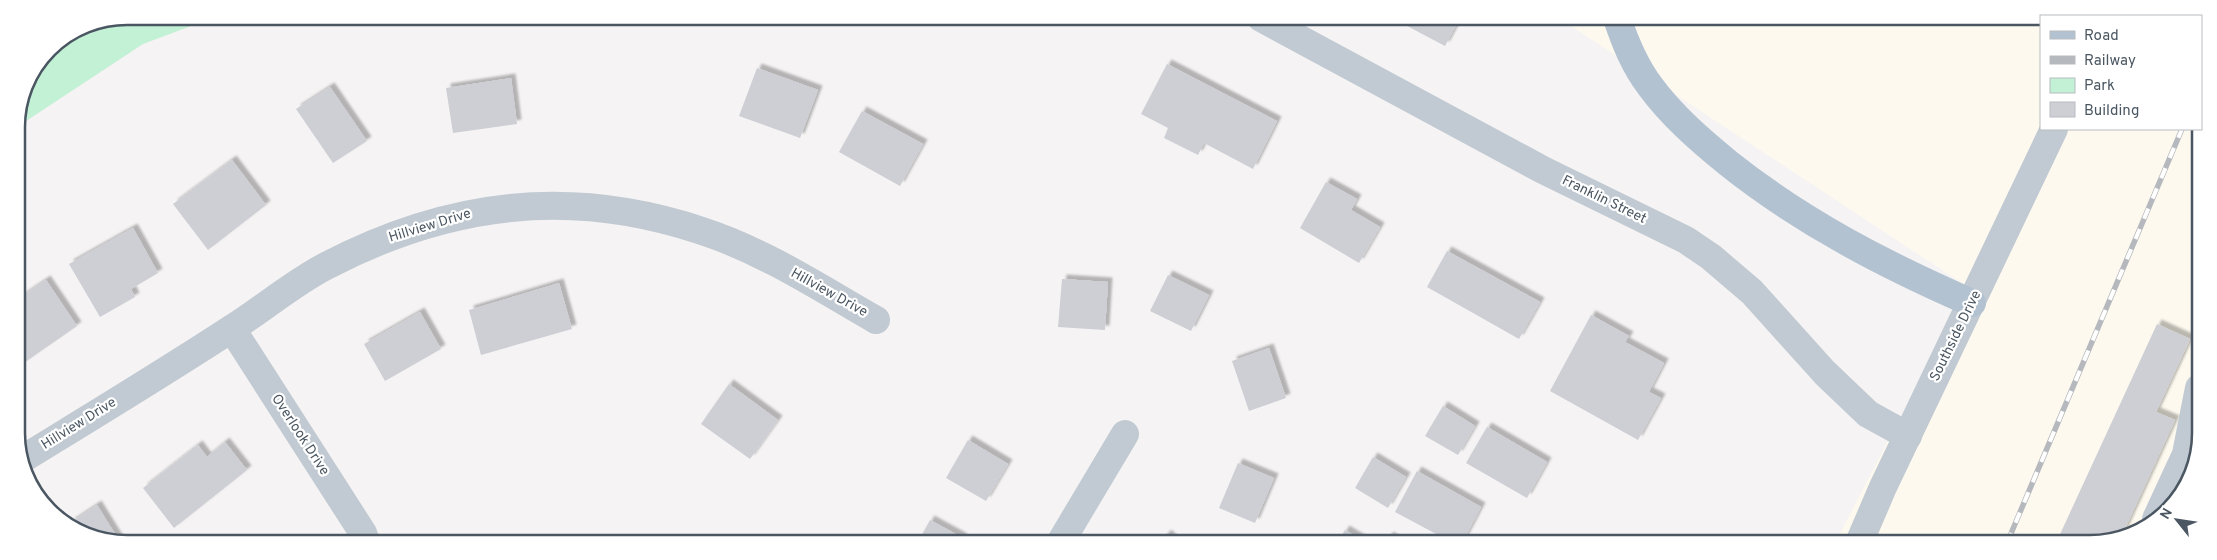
<svg xmlns="http://www.w3.org/2000/svg" width="2217" height="560" viewBox="0 0 2217 560" font-family="Overpass,sans-serif">
	<style>
		.commercial { fill: #fdf9ef }
		.green { fill: #c3f1d5 }
		.building { fill: #cdcfd5; filter: url(#shadow) }
		.lines { fill: none; stroke-linecap: round; stroke-linejoin: round }
		.minor { stroke: #c1cad2; stroke-width: 28 }
		.major { stroke: #b3c2d1; stroke-width: 28 }
		.rail-casing { stroke: #b5b8bd; stroke-width: 5.5 }
		.rail { stroke: #fff; stroke-width: 4; stroke-dasharray: 11; stroke-linecap: butt }
		.labels { text-anchor: middle; dominant-baseline: central; stroke-width: 4.5; stroke-linejoin: round; paint-order: stroke }
		.street-label { font-size: 14px; fill: #4a5661; stroke: #fff }
		.rim { fill: none; stroke: #4a5661; stroke-width: 2.5 }
	</style>
	<defs>
		<filter id="shadow"><feDropShadow dx="4.5" dy="-4.5" stdDeviation="1" flood-color="#0004"/></filter>
	</defs>
	<rect width="100%" height="100%" fill="#f5f3f3"/>
	<!-- commercial -->
	<path class="commercial" d="M1559,18H2041V129H2199V455L2163,516L2097,544L1835,543L1968,287Z"/>
	<!-- green -->
	<path class="green" d="M127,16H218L143,44L17,127L28,78L49,48L85,25Z"/>
	<!-- building -->
	<g class="building">
		<path d="M1392,18H1460L1445,46Z"/>
		<path d="M1167,64L1277,121L1253,169L1204,143L1198,155L1164,138L1168,128L1141,114Z"/>
		<path d="M757,68L818,90L800,138L739,116Z"/>
		<path d="M511,78L517,124L453,133L446,88Z"/>
		<path d="M330,87L367,141L333,163L296,109Z"/>
		<path d="M862,111L923,144L900,186L839,152Z"/>
		<path d="M232,160L266,205L208,250L173,204Z"/>
		<path d="M1326,182L1357,199L1351,210L1380,227L1359,263L1300,228Z"/>
		<path d="M133,228L158,273L131,289L135,297L100,317L69,264Z"/>
		<path d="M1447,251L1540,302L1519,339L1427,287Z"/>
		<path d="M1168,275L1209,295L1191,331L1150,311Z"/>
		<path d="M1062,279L1108,282L1105,330L1058,327Z"/>
		<path d="M46,280L77,326L18,367V299Z"/>
		<path d="M559,283L572,329L481,355L469,310Z"/>
		<path d="M420,312L441,349L385,381L364,344Z"/>
		<path d="M1591,315L1629,336L1625,342L1664,363L1649,392L1661,398L1638,440L1550,391Z"/>
		<path d="M2157,324L2190,339L2156,412L2175,420L2123,533L2097,544L2056,543Z"/>
		<path d="M1269,348L1286,398L1249,411L1232,361Z"/>
		<path d="M729,384L778,420L750,459L701,424Z"/>
		<path d="M1443,406L1475,426L1458,455L1425,436Z"/>
		<path d="M1487,427L1547,462L1527,498L1466,463Z"/>
		<path d="M968,440L1008,464L986,501L946,478Z"/>
		<path d="M225,442L247,470L174,528L143,488L198,445L207,457Z"/>
		<path d="M1373,457L1406,477L1388,508L1355,488Z"/>
		<path d="M1238,463L1274,478L1255,523L1219,508Z"/>
		<path d="M1417,471L1481,507L1462,543H1453L1395,512Z"/>
		<path d="M97,505L120,542H105L70,523Z"/>
		<path d="M930,520L963,538L961,542H918Z"/>
		<path d="M1345,530L1367,543H1337Z"/>
		<path d="M1167,534L1176,543H1159Z"/>
		<path d="M1389,536L1400,543H1385Z"/>
	</g>
	<g class="lines">
		<!-- minor -->
		<g class="minor">
			<path d="M1261,18L1543,170L1686,240L1711,257L1752,292L1825,373L1868,414L1908,436"/>
			<path d="M232,329L363,533L366,542"/>
			<path d="M21,460C91,417 162,374 231,329C263,309 293,283 326,266C449,202 570,187 702,231C764,251 820,288 876,320"/>
			<path d="M2156,519L2186,454L2199,388"/>
			<path d="M1060,543L1125,434"/>
			<path d="M1859,543L1883,487L2054,129"/>
		</g>
		<!-- major -->
		<path class="major" d="M1617,18C1625,42 1634,65 1650,86C1672,116 1700,140 1728,163C1802,222 1885,265 1972,303"/>
		<!-- rail casing -->
		<g class="rail-casing">
			<path id="rail" d="M2007,543L2182,129"/>
		</g>
		<!-- rail -->
		<use href="#rail" class="rail"/>
	</g>
	<g class="labels">
		<!-- street labels -->
		<g class="street-label">
			<text transform="translate(1604 200) rotate(26)">Franklin Street</text>
			<text transform="translate(430 226) rotate(-17)">Hillview Drive</text>
			<text transform="translate(829 293) rotate(29)">Hillview Drive</text>
			<text transform="translate(1956 336) rotate(-64)">Southside Drive</text>
			<text transform="translate(79 424) rotate(-32)">Hillview Drive</text>
			<text transform="translate(300 435) rotate(57)">Overlook Drive</text>
		</g>
	</g>
	<!-- crop -->
	<path d="M0 0H2217V560H0ZM127 25H2090A102 102 0 0 1 2192 127V433A102 102 0 0 1 2090 535H127A102 102 0 0 1 25 433V127A102 102 0 0 1 127 25Z" fill="#fff" fill-rule="evenodd"/>
	<path class="rim" d="M127 25H2090A102 102 0 0 1 2192 127V433A102 102 0 0 1 2090 535H127A102 102 0 0 1 25 433V127A102 102 0 0 1 127 25Z"/>
	<!-- legend -->
	<rect x="2040" y="15" width="162" height="115" fill="#ffffff" stroke="#b7bbc0"/>
	<rect x="2050" y="31" width="25" height="8" fill="#b3c2d1" stroke="#b7bbc0"/>
	<text x="2084" y="40" font-size="15" fill="#4a5661">Road</text>
	<rect x="2050" y="56" width="25" height="8" fill="#b5b8bd" stroke="#b7bbc0"/>
	<text x="2084" y="65" font-size="15" fill="#4a5661">Railway</text>
	<rect x="2050" y="78" width="25" height="15" fill="#c3f1d5" stroke="#b7bbc0"/>
	<text x="2084" y="90" font-size="15" fill="#4a5661">Park</text>
	<rect x="2050" y="102" width="25" height="15" fill="#cdcfd5" stroke="#b7bbc0"/>
	<text x="2084" y="115" font-size="15" fill="#4a5661">Building</text>
	<!-- north arrow -->
	<g transform="translate(2177 520) rotate(300)" stroke="#ffffff" stroke-width="4" paint-order="stroke">
	<path d="M0-4L9 19L0 12L-9 19Z" fill="#4a5661"/>
	<text y="-8" font-size="14" font-weight="bold" text-anchor="middle" fill="#4a5661">N</text>
	</g>
</svg>
